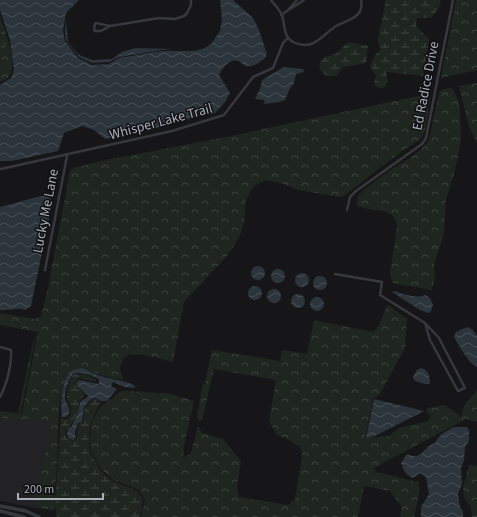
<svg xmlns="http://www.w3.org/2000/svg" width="477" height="517" viewBox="0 0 477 517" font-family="'Source Sans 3',sans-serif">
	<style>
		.built { fill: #222225 }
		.grass { fill: url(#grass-tufts) }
		.forest { fill: url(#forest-crowns) }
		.wetland { fill: url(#wetland-marsh) }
		.water { fill: url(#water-waves) }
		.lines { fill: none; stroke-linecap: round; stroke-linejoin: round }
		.minor { stroke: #37383d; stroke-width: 2.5 }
		.tertiary { stroke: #37383d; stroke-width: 3.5 }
		.labels { text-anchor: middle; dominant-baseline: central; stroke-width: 3; stroke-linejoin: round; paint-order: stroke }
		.street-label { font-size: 14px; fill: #a8adb8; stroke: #111113 }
	</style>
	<defs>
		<pattern id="grass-tufts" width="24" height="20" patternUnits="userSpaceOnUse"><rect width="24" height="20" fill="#1e261f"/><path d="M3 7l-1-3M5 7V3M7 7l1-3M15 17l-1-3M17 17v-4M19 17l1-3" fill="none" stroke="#3c433d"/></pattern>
		<pattern id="forest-crowns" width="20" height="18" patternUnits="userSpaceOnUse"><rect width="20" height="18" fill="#1e261f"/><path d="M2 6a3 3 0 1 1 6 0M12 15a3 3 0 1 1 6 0" fill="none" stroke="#3c433d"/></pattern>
		<pattern id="wetland-marsh" width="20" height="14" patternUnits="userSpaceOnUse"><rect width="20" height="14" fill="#1e261f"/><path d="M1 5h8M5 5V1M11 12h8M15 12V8" fill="none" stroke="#3c433d"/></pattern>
		<pattern id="water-waves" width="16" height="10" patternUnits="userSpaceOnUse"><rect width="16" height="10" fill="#2c353c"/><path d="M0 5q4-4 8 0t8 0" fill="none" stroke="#485056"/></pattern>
	</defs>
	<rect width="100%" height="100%" fill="#161618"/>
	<!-- built -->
	<path class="built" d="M0,412L52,421L36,508L0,501Z"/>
	<!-- grass -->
	<path class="grass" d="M36,333L21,413H18L32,347Z"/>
	<!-- forest -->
	<g class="forest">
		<path d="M456,0H477V70L441,78Z"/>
		<path d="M8,41C12,54 18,78 0,82V63L6,43Z"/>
		<path d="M477,83V143L469,127L459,86Z"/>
		<path d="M449,88H452L458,99L460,108L461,140L455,171L446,200L444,233L434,265L435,277L432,290L393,283L390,274L397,226C394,204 372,214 357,205L358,195C368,186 379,178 390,170C403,162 422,153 429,139L439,93L441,90Z"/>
		<path d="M418,96L430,97L426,127L422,138L394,157L344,196L339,197L298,190L284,184L266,180L254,186L246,200L244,223L239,238L227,256L184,302L173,362C164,360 137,352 129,355C126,356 123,359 122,362C119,367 120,372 123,377L122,380L101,375L82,368L70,371C55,396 59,437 57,465C56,480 54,493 55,508L52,511L48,509L36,508L35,506L51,422L27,419L22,421H19L0,417V411L22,414L38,332L0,325V313L35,319L41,316L47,293L70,171L74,168L101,161L231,136Z"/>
		<path d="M388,305L407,319L405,348L380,394L373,399L365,438L389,436L399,428L428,421L431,416L427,413V408L445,405L461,417L464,406L477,390V422L466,419L374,468L377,472L418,482L420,489L414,517H400L402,507L390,491L364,486L358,517H141L145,500L139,490L112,479L101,469L91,452L90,437L92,421L100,407L121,391H130L158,393H168L194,401L184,446L183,458L191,453L198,426L202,433L223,439L241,461L237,486L239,497L288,505L295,499L302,456L301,450L299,446L289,440L277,435L269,421L276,380L214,369L202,420L199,421L197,417L202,386L205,383L212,350L280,361L282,350L307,354L314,320L373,332C383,324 381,314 388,305Z"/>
		<path d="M469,465L477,466V517H472L471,508L464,497L463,488Z"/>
	</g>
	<!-- wetland -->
	<g class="wetland">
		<path d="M386,0H441L440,6L431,18H417L416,26L429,39L423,76L386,72L388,82L383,88H379L374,85L376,76L370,66L375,55L380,50L378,38Z"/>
		<path d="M0,16L8,41L6,43L0,63Z"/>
		<path d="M349,42L368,46L366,63L343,67L337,76C326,76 322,76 319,65L323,58L335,54Z"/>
		<path d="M77,374L86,375L97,380L95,382L79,378L75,382L78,388L85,394L79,402L78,411L71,425L67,428L65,434L67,439L73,441L77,438L79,424L83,422L85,408L92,400L95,399L101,402L91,421L89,437L90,452L100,470L111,480L138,491L143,500L140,517H57C53,500 57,482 58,464C59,449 59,433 61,418L64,419H67C76,410 68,406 67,398C66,391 70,380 73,375Z"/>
	</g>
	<!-- water -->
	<g class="water">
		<path d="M0,0H79L66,13L63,30L65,41L78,58L92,65L109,64L119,58L163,51H195L205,48L212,43L220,31L222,19L220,0H233L253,18L259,30L267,54C266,58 264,59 261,61C257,64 252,67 246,66C243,65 241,62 238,61C230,58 222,68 219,75L230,93L225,102L214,114L203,115L149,130L136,129L126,136L105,139L94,130L82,126L64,133L58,151L12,161H0V85L11,78L14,70L10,40L0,10Z"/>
		<path d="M66,21L68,42L79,55L92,60L112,59L122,52L135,48L173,49L163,50L119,57L109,62L92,63L79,57L66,40L65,30Z"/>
		<path d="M284,67L303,69L304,72L296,74L294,83L289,90L285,100L279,102L263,104L265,102L264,100L255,99L260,89L262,80Z"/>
		<path d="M41,196H48L51,199L52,204L31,306L25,310C17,307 10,311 0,310V207Z"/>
		<circle cx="258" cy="273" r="7"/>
		<circle cx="278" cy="276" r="7"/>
		<circle cx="302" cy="280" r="7"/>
		<circle cx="320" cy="283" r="7"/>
		<circle cx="255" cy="293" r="7"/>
		<circle cx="274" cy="296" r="7"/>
		<path d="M394,291C404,294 415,299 425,295L430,298L433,305L431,311L429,313L420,310L392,292Z"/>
		<circle cx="298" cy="301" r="7"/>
		<circle cx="317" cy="304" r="7"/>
		<path d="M467,327L473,330L477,336V367C468,363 459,345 454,337L456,332Z"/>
		<path d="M82,368C88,370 94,374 100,376C111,379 122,380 134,385L135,388L125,387L113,382L111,386L117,389L107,401H101L95,398L91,399L84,407L82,422L78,423L75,433L76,437L73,440L68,438L67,434L68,428L72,426C75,418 79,412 80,402L89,396L78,387L76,383L79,380L99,384V379C90,375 82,371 73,374C69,379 65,390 65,396C65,405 75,410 66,417H62C60,406 62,381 70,372C73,369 78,369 82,368Z"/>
		<path d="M421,368C428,370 430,376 430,384H425L415,381L413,377L417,370Z"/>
		<path d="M374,399L424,411L375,436L366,438Z"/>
		<path d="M454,427H467L469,431V441L465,447L464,460L461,468L462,484L458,494L460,507L463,511V517H421V507L429,494L426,477L420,473L413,478C405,474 404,471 401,463L406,455C410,454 412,457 416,456C424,454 427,445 435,443C440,433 446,432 454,427Z"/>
	</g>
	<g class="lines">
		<!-- minor -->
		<g class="minor">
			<path d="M271,0C275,5 279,9 282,15C285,25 283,36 293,42C299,45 305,46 311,44C320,41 328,31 336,26C343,22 353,20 358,14C362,10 362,5 361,0"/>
			<path d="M289,9L297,0"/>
			<path d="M281,15L304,0"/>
			<path d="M110,26L101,31H95L94,29L95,24L96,23L110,26L159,18L175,19L184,16L187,13L191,5V0"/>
			<path d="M1,169L172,131L224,115L253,77L273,68L283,43L288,38"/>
			<path d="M347,210L350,197L356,191L422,144L426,138L453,0"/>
			<path d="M45,270L67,156"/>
			<path d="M335,274L382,282L380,295L425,323L430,340L458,391L465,388L439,338L425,323"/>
			<path d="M0,347L11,350C12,364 7,384 0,397"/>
		</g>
		<!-- tertiary -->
		<g class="tertiary">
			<path d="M0,506L26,511L39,517"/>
			<path d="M0,511L24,517"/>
		</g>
	</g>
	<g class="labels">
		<!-- street labels -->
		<g class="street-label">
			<text transform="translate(426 86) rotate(-79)">Ed Radice Drive</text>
			<text transform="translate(161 122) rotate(-15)">Whisper Lake Trail</text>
			<text transform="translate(46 211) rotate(-79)">Lucky Me Lane</text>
		</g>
	</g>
	<!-- scale -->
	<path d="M18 493v6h85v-6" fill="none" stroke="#a8adb8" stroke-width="2"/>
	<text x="24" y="493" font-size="12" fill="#a8adb8" stroke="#111113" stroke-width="3" paint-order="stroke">200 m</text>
</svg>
